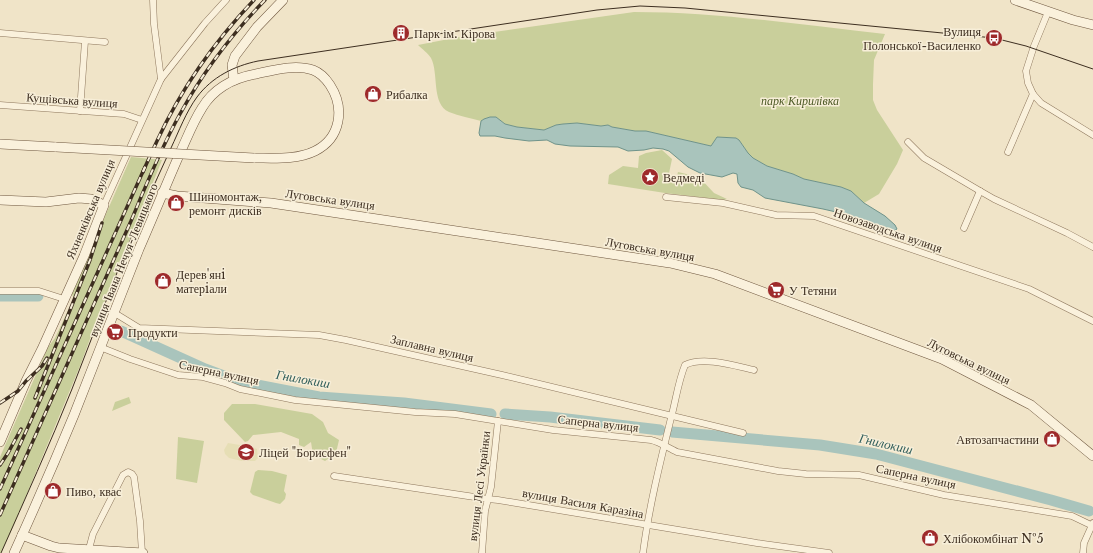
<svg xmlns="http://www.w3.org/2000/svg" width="1093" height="553" viewBox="0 0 1093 553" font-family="'Libre Baskerville',serif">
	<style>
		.farmland { fill: #e6deb5 }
		.green { fill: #c9cf9b }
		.water { fill: #a9c4bc; stroke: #6f938a }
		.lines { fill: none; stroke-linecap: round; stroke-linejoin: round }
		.river { stroke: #a9c4bc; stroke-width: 11 }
		.street-casing { stroke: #8d765c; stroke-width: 7 }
		.secondary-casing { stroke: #6f573f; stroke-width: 10 }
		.street { stroke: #faf1dc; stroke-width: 6 }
		.secondary { stroke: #faf1dc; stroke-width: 9 }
		.tram { stroke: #3d2e20; stroke-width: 1 }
		.rail-casing { stroke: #3d2e20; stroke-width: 3.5 }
		.rail { stroke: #f7eed8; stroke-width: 2; stroke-dasharray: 6; stroke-linecap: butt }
		.secondary-bridge-casing { stroke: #6f573f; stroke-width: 10; stroke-linecap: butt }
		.secondary-bridge { stroke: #faf1dc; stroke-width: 9 }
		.labels { text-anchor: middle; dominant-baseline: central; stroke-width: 3; stroke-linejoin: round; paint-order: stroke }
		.poi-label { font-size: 12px; fill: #3d2e20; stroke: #f7eed8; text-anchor: start }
		.street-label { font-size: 12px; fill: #3d2e20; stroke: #f7eed8 }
		.park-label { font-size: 12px; font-style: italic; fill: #4d5a26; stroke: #f7eed8 }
		.water-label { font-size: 13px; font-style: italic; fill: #2f5d5a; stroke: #f7eed8 }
	</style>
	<rect width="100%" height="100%" fill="#f0e4c8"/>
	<!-- farmland -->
	<path class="farmland" d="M228,443L252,447L257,449L258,458L255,461H242L229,458L225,454L224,450Z"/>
	<!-- green -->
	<g class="green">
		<path d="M634,12C718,12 802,25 885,34L874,60L873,84V100L877,110L903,150L897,164L879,194L864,203L851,191L841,187L804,179L793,174L767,166L753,158L748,153L742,144L736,138L717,137L711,146L646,131H635L612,127L608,125L601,126L577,123L563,124L556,125L544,130L517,127L505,124L496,117H493L484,119L481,121C471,118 459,116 449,112C431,104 439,73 431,58C428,53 422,49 418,45L459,37Z"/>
		<path d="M662,150L672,159L668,178L670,180L677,176L678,172L699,177L714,193L727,199L723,200L665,193L608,184L609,175L623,166L638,168L639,156L646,153Z"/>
		<path d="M131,157L162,160L94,328L80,366L14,525L1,553H0V457L48,347L55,338L74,298L71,293Z"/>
		<path d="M129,397L131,403L112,411L115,402Z"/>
		<path d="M232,404H255L312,414L323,422L328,433L339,440L336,453L325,461L313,455L311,442L304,447L299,445V439L281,432L253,435L248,441L245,442L224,420V413Z"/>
		<path d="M178,437L204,441L197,483L176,479Z"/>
		<path d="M258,470L272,471L287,475L284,491L286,494L285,499L280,504L276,503L253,495L250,492L255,472Z"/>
	</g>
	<!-- water -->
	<path class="water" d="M490,117H496L505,124L517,127L544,130L556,125L563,124L577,123L601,126L608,125L612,127L635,131H646L711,146L717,137L736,138L739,140L748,153L753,158L767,166L793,174L804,179L841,187L851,191L864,203L885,216L895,225L897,229L894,231L882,229L878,226L857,221L836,212L823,209L765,198L753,190L741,187L738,183L737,174L733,173L722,177L700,173L688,167L669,151L663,149L653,148L644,150L628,151L618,147L570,146L555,144L547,140L529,141L505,138L495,136H480L479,133L481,121L484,119Z"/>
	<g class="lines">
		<!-- river -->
		<g class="river">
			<path d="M0,296H38"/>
			<path d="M121,331L205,369L237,381L319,397L404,403L491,414"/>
			<path d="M505,414L550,417L660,430"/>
			<path d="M672,432L820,445L876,454L1051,500L1089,511"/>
		</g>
		<!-- street casing -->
		<g class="street-casing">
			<g id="street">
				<path d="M153,0L154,24L161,79"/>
				<path d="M1048,12L1034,46L1026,71L1028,83L1033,94L1041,103L1093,135"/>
				<path d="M0,33L105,42"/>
				<path d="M0,105L124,114L142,120"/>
				<path d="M80,111L85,41"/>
				<path d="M908,142L924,158L980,191L994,199L1067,233L1093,247"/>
				<path d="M1008,152L1033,94"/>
				<path d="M666,197L723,203L776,215L814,216L1029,289L1093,321"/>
				<path d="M104,205L161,79L205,23L226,0"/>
				<path d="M964,228L980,191"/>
				<path d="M0,291H39L64,299"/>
				<path d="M113,312L139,328L319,335L346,340L502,375L743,433"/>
				<path d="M100,347L130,359L178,375L203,377L225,383L240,389L295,400L415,412L455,414L553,430L651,440C660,442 668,448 677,452L778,471L806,474L859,475L944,495L1072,516L1093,526"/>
				<path d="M334,476L488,499L498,500L757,543L829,553"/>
				<path d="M89,549L93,534L123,475L128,472L132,474L134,477L140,521L142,553"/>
				<path d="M482,553L485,511L491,487L498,421"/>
				<path d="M643,553C649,507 660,463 671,418C676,400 678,382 685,365C704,356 735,366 754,370"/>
				<path d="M1083,553L1084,543L1093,523"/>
			</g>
		</g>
		<!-- secondary casing -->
		<g class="secondary-casing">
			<g id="secondary">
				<path d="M1015,0L1073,20L1093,25"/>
				<path d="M234,80L232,65L235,56L257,27L283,0"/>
				<path d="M0,144L56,147"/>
				<path d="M162,193L177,196L271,203L670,263L715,274L942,359L1031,405L1093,456"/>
				<path d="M0,200L46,202L79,198L91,199L104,205L84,256L42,349L26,381L0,442"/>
				<path d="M22,535L51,546L59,548L143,553"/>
				<path d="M14,553C35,507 55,461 74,415C96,360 117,304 139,249C153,217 166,185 180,153C187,138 193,122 202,108C214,88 234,78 256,74C274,70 295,64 313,70C321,73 326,79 330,85C345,108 341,138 315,151C297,160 274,158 254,158"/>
			</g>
		</g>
		<!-- street -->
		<use href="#street" class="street"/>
		<!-- secondary -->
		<use href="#secondary" class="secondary"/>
		<!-- tram -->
		<path class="tram" d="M1,553C25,499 50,444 72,389C88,348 104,306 120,265C136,225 153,187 171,148C179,131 186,112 197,97C212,77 234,66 258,61L597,10L640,6L685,8L994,38L1026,46L1093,69"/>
		<!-- rail casing -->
		<g class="rail-casing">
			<g id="rail">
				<path d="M143,172C147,162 152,152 157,141C181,89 214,42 254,0"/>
				<path d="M35,398L90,260L102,223"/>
				<path d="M0,403L18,391L26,381L42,366L47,358"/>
				<path d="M0,465L8,453L21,429"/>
				<path d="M0,489L145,167"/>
				<path d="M0,515L131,221C146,185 161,148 180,114C203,72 232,34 265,0"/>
			</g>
		</g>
		<!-- rail -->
		<use href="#rail" class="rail"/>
		<!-- secondary-bridge casing -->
		<g class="secondary-bridge-casing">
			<path id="secondary-bridge" d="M56,147L254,158"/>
		</g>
		<!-- secondary-bridge -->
		<use href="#secondary-bridge" class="secondary-bridge"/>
	</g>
	<!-- icons -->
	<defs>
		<g id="building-disc" transform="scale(0.9)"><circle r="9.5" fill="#9e2a2b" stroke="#f7eed8"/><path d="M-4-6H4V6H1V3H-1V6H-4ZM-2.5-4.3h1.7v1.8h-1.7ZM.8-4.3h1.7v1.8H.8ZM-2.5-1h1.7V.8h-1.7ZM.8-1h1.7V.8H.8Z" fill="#fff"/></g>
		<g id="bus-disc" transform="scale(0.9)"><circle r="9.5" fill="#9e2a2b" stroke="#f7eed8"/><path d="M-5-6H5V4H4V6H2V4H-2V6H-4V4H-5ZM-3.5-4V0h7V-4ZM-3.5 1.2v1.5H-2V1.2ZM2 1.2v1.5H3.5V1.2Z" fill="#fff"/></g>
		<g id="shop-disc" transform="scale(0.9)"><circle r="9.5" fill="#9e2a2b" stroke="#f7eed8"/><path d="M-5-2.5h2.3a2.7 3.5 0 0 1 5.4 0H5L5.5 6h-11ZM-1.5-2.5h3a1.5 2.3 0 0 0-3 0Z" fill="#fff"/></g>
		<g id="sight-disc" transform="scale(0.9)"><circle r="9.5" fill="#9e2a2b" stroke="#f7eed8"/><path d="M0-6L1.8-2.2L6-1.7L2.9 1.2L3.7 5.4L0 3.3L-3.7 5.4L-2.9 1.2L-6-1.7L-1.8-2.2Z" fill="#fff"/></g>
		<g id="supermarket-disc" transform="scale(0.9)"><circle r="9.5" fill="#9e2a2b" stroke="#f7eed8"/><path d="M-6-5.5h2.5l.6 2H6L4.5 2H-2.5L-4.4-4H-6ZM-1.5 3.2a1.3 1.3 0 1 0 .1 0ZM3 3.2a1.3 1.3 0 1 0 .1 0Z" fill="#fff"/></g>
		<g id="school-disc" transform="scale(0.9)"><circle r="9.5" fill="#9e2a2b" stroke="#f7eed8"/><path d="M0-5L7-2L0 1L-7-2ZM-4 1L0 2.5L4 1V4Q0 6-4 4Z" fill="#fff"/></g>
	</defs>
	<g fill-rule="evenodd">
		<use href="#building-disc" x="401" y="33"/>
		<use href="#bus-disc" x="994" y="38"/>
		<use href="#shop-disc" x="373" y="94"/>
		<use href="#sight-disc" x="650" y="177"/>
		<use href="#shop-disc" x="176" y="203"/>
		<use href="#shop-disc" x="163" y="281"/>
		<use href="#supermarket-disc" x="776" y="290"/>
		<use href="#supermarket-disc" x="115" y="332"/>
		<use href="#shop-disc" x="1052" y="439"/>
		<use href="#school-disc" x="246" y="452"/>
		<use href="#shop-disc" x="53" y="491"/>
		<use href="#shop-disc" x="930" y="538"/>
	</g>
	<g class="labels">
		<!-- poi labels -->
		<g class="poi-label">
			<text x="981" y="31" text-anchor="end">Вулиця<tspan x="981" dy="14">Полонської-Василенко</tspan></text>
			<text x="414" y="33">Парк ім. Кірова</text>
			<text x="386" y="94">Рибалка</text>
			<text x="663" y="177">Ведмеді</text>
			<text x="189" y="196">Шиномонтаж,<tspan x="189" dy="14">ремонт дисків</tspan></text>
			<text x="176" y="274">Дерев'янi<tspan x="176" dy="14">матерiали</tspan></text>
			<text x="789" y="290">У Тетяни</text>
			<text x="128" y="332">Продукти</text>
			<text x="1039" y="439" text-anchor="end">Автозапчастини</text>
			<text x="259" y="452">Ліцей "Борисфен"</text>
			<text x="66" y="491">Пиво, квас</text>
			<text x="943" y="538">Хлібокомбінат №5</text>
		</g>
		<!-- street labels -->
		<g class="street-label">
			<text transform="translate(72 100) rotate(4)">Кущівська вулиця</text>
			<text transform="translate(330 199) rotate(8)">Луговська вулиця</text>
			<text transform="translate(90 209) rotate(-67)">Яхненківська вулиця</text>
			<text transform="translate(888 230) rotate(19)">Новозаводська вулиця</text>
			<text transform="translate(650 249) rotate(10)">Луговська вулиця</text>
			<text transform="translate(123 260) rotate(-68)">вулиця Івана Нечуя-Левицького</text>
			<text transform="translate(432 348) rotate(13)">Заплавна вулиця</text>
			<text transform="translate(969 361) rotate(26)">Луговська вулиця</text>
			<text transform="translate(219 372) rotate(12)">Саперна вулиця</text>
			<text transform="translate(598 423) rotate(6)">Саперна вулиця</text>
			<text transform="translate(916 476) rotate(12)">Саперна вулиця</text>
			<text transform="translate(479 486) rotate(-83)">вулиця Лесі Українки</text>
			<text transform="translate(583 503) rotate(10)">вулиця Василя Каразіна</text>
		</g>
		<!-- park labels -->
		<g class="park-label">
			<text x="800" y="100">парк Кирилівка</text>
		</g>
		<!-- water labels -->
		<g class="water-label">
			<text transform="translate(303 379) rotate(10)">Гнилокиш</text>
			<text transform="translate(886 444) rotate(13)">Гнилокиш</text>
		</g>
	</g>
</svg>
